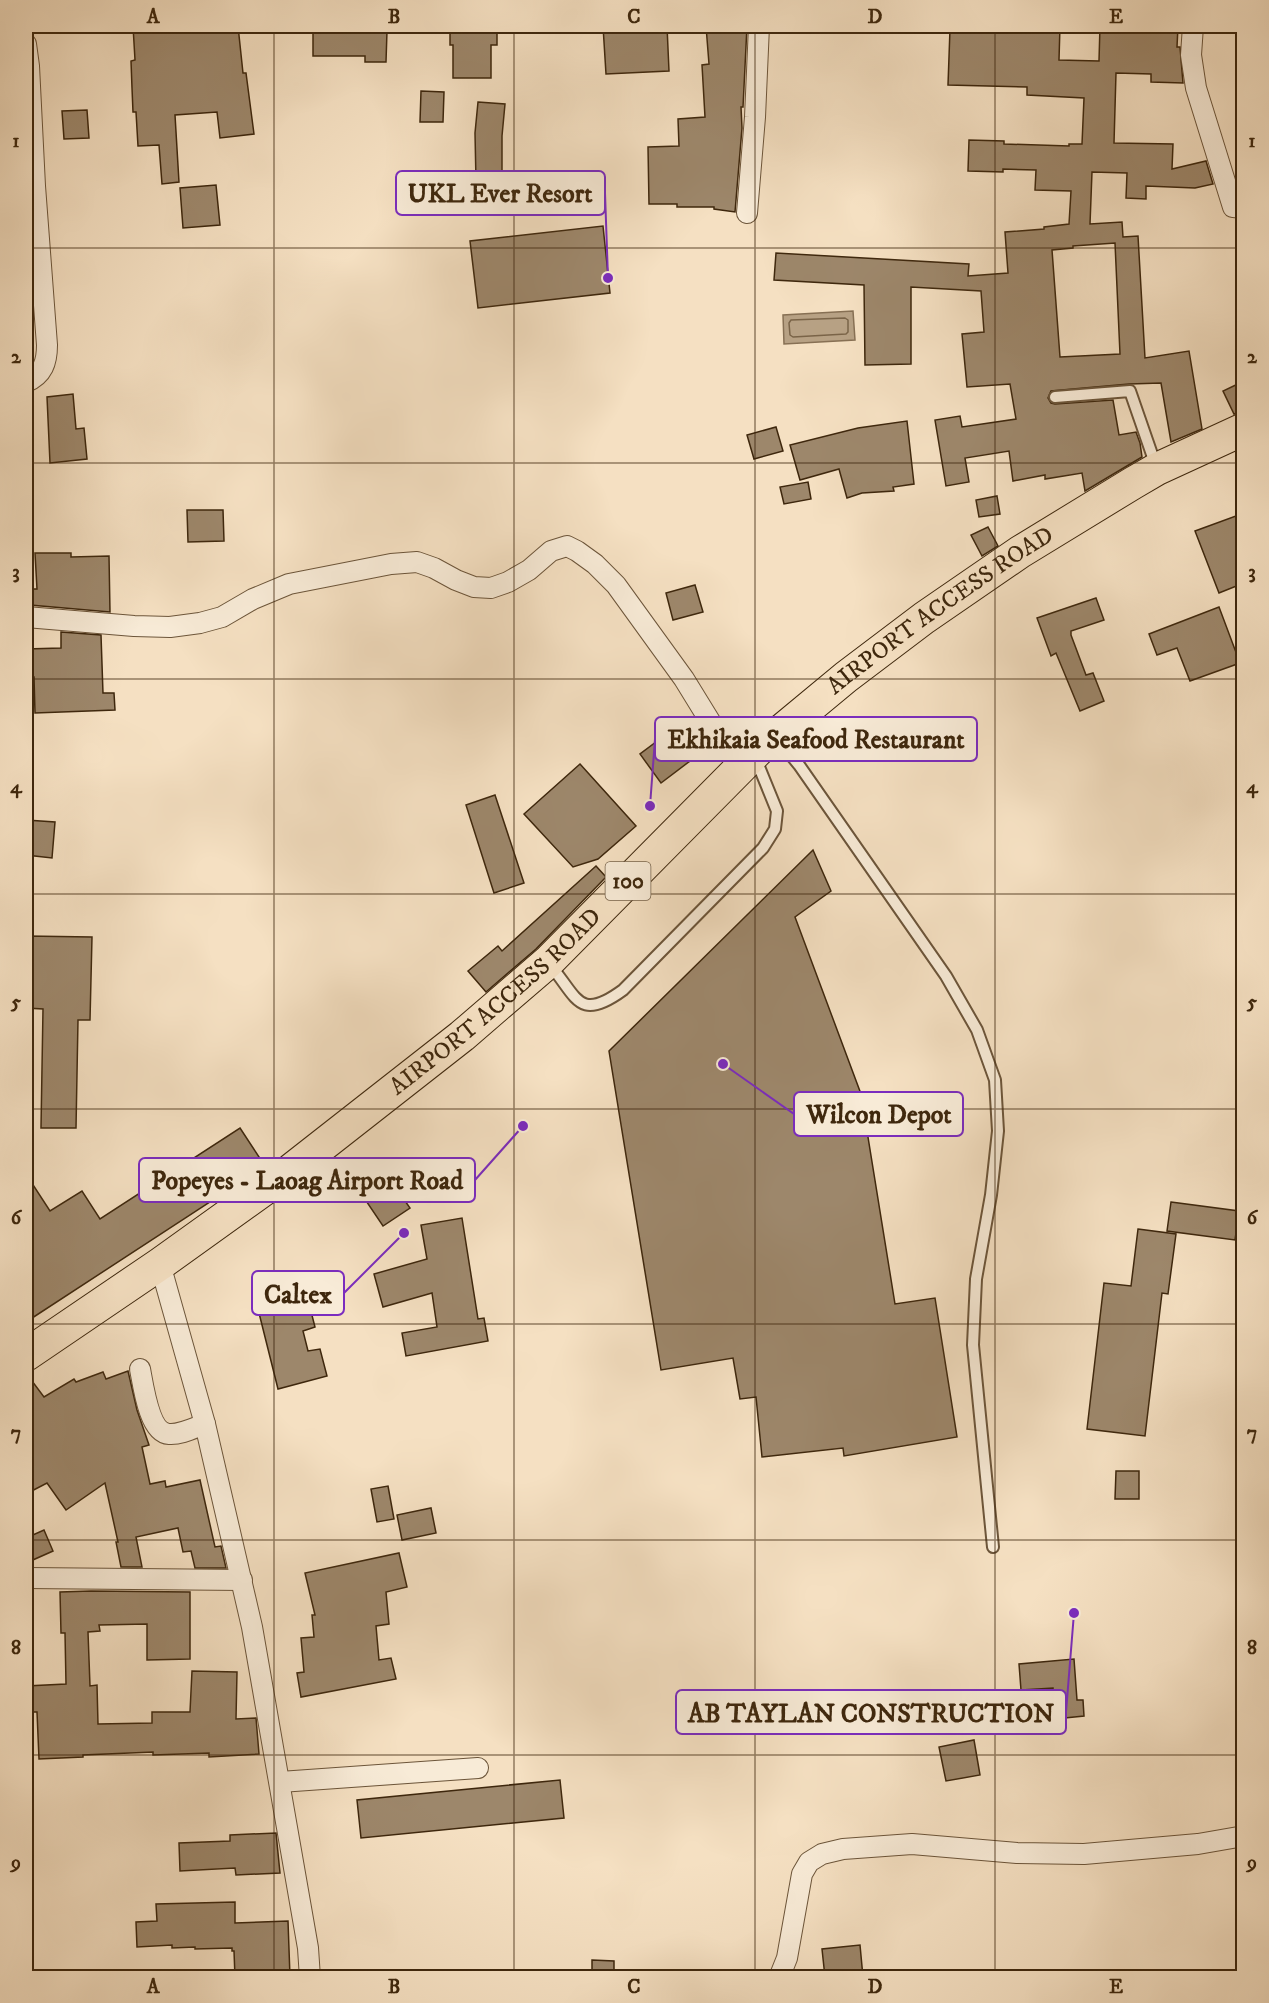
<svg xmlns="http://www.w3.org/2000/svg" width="1269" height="2003" viewBox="0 0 1269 2003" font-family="'IM FELL DW Pica',serif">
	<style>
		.water { fill: #b7a184; stroke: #877054; stroke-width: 1.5 }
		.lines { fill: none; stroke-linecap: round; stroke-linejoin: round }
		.shore { stroke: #7a6448; stroke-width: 1.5 }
		.building { fill: #9d876b; stroke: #3e270d; stroke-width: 1.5; fill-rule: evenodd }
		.lane-casing { stroke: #6c553a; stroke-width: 14 }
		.street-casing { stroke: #6c553a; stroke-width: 22 }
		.primary-casing { stroke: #3e270d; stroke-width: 34 }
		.lane { stroke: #f8ebd7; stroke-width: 10 }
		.street { stroke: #f8ebd7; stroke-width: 20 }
		.primary { stroke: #f5e0c2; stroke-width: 32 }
		.grid { fill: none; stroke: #3e270d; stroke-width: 1.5; stroke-opacity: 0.55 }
		.labels { text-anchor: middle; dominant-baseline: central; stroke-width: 5; stroke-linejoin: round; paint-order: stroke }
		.shield { fill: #f8ebd7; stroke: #76624a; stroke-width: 1.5 }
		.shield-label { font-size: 22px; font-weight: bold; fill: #3e270d }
		.street-label { font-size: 24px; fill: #3e270d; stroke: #f8ebd7 }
		.leader { fill: none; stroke: #7b2cbf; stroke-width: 2 }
		.callout-dot { fill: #7b2cbf; stroke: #f8ebd7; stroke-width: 2 }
		.callout { fill: #f8ebd7; stroke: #7b2cbf; stroke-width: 2 }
		.callout-label { font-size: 26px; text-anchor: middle; font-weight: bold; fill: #3e270d }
		.neatline { fill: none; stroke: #3e270d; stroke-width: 2 }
		.grid-label { font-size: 20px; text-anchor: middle; font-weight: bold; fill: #3e270d }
	</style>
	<rect width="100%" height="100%" fill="#f5e0c2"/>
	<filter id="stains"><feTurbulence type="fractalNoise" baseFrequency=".00333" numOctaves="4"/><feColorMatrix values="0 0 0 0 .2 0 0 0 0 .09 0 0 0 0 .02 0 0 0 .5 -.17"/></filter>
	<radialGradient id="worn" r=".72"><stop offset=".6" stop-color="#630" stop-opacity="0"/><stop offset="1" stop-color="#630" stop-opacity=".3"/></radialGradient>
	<!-- water -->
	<path class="water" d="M853,311L855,340L784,344L783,315Z"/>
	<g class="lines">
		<!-- shore -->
		<path class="shore" d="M845,318L848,320V332L846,334L793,337L790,335L789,323L791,320Z"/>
	</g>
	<!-- building -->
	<g class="building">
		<path d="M133,26H238L243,73H246L254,134L220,138L217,112L175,115L179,182L162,184L159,145L138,146L136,112H133L132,88L131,61L135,60Z"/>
		<path d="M450,26H497V45H491V78H453V45H450Z"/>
		<path d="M603,26H667L669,71L606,74Z"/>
		<path d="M706,26H747L743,107H741L742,128L735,212L714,209V207H677V204H649L648,147L679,146L678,119L705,117L702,65L709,64Z"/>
		<path d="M1027,26H1060L1059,60L1099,61L1100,26H1178L1177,47H1180L1183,83L1151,82V74L1116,73L1114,143L1173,144L1172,169L1206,161L1213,184L1195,188L1146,186V199L1126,198L1127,173L1092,172L1090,224L1122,222L1123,237L1138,236L1145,358L1189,351L1202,429L1171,442L1161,383L1129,384L1051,391L1048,398L1051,403L1055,404L1113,400L1119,435L1136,432L1140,443L1142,457L1085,491L1082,473L1045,479V475L1013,481L1009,451L965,458L969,482L946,486L935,420L960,416L962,427L1016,419L1010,384L967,387L962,334L984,332L981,291L911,287V364L865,365L864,285L774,280L776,253L969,264L968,276L1008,273L1005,232L1044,229V227L1069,224L1071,191L1035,190L1036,170L1003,169V172L968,171L969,140L1004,141V144L1069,146V144H1082L1084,98L1027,95V87L948,85L950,29L1027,31ZM1115,243L1120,354L1060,357L1052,250L1073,248V246Z"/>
		<path d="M365,30L387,31L386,62H365V56H313V31Z"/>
		<path d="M421,91L444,92L443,122H420Z"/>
		<path d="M478,102L505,104L502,136V181H476L475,133Z"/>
		<path d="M87,110L89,138L64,139L62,111Z"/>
		<path d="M216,185L220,225L183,228L180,188Z"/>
		<path d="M603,226L610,293L478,308L470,241Z"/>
		<path d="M1244,381V411L1234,414L1223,391Z"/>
		<path d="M73,394L76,429L84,428L87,459L50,463L47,397Z"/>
		<path d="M907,421L914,484L893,487L894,491L862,493L847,498L839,469L800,480L790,445L858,428Z"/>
		<path d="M776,427L783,451L754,459L747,435Z"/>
		<path d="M808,482L811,499L784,504L780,487Z"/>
		<path d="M997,496L1000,514L979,517L976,500Z"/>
		<path d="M187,510H223L224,541L188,542Z"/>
		<path d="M1244,513V583L1219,593L1195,531Z"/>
		<path d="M988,527L998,546L982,556L971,535Z"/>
		<path d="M35,553H71V557L109,556L110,612L30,605V589H37Z"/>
		<path d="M695,585L703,612L673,620L666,593Z"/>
		<path d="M1096,598L1104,620L1071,631V635L1086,675L1093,673L1104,701L1080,711L1056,653L1051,656L1037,618Z"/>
		<path d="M1219,607L1240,663L1190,681L1177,648L1157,655L1149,634Z"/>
		<path d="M61,632L101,635L103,693H114L115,710L35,713L34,677L26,678V649L61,648Z"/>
		<path d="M668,733L690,761L661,783L640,754Z"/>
		<path d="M580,764L636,826L598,859L573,867L524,814Z"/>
		<path d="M495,795L524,883L494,893L466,805Z"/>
		<path d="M26,820L55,822L52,858L26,855Z"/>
		<path d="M813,850L831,891L795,917L861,1094L895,1304L935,1298L957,1437L844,1456L843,1448L762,1457L756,1397L740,1399L733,1358L661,1370L609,1051Z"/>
		<path d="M596,866L606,877L536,949L486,992L468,971L498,946L502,951Z"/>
		<path d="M26,936L92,937L90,1020H78L76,1128H41L43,1009L26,1008Z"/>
		<path d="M240,1128L265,1166L26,1322V1174L50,1211L82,1191L100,1219Z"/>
		<path d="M380,1165L410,1208L383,1226L354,1183Z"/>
		<path d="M1171,1202L1239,1211L1235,1240L1167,1231Z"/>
		<path d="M462,1218L478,1319L484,1318L488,1341L406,1356L402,1333L437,1327L432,1293L383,1307L374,1274L427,1259L421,1225Z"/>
		<path d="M1138,1229L1176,1234L1168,1294L1162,1293L1145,1436L1087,1429L1104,1283L1131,1286Z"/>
		<path d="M306,1292L315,1327L303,1331L308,1351L320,1349L327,1376L278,1389L257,1305Z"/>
		<path d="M128,1371L137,1410L149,1445L142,1447L150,1484L165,1481L166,1487L200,1480L215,1547L221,1546L226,1568H195L191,1551L183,1552L178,1528L136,1537L142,1567H121L116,1542H118L105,1483L66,1510L47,1483L26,1494V1373L44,1397L74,1379L76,1382L103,1372L106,1379Z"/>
		<path d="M1116,1471H1139V1499H1115Z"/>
		<path d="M388,1486L394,1519L377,1522L371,1489Z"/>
		<path d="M431,1508L436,1533L402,1540L397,1515Z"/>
		<path d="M44,1530L53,1551L26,1563V1538Z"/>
		<path d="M399,1553L407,1587L386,1592L389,1624L376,1626L379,1660L391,1658L396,1679L301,1697L297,1673L304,1672L301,1638L314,1637L312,1615H315L305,1573Z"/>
		<path d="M91,1591L190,1592V1659L147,1660V1624L99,1625L100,1631L88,1632L90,1686L97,1685L98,1724L152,1723V1712H190L192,1671L237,1672L236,1719L256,1718L259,1754L209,1757V1753L153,1755V1752L83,1755V1757L39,1759L37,1712H26V1686L66,1684L65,1633H61L60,1592Z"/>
		<path d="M1074,1659L1077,1700H1083L1084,1716L1055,1719L1053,1688L1021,1690L1019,1664Z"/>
		<path d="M974,1740L980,1775L946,1781L939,1747Z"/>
		<path d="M560,1780L564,1818L361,1838L357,1800Z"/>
		<path d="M276,1833L280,1873L236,1875L235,1868L180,1871L179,1843L230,1841V1835Z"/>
		<path d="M235,1902V1923L288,1921L290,1977H235L234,1951H232V1948L195,1949V1947L172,1948V1945L137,1947L136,1922L157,1921L156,1904Z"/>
		<path d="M860,1945L863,1977H825L822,1949Z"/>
		<path d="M592,1960L614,1961V1977H592Z"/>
	</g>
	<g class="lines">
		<!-- lane casing -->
		<g class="lane-casing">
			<g id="lane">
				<path d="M1055,397L1130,391L1156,466"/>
				<path d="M776,737L799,765L946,976L977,1030L995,1080L998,1131L991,1195L976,1279L973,1345L993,1547"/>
				<path d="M550,965C577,996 578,1023 623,990L763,848L775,829L777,811L755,757"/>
			</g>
		</g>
		<!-- street casing -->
		<g class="street-casing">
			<g id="street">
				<path d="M1193,26L1191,55L1196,88L1233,207L1244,208"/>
				<path d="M26,44L29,66L35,186L47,345C47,362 43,375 26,382"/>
				<path d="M747,213L755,117L759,26"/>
				<path d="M26,617L134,626L170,627L200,623L222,617L253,599L289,584L391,564L417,562L434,568L456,580L474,587L491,588L508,582L529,570L551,551L567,546L577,551L595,564L616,585L684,679L740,770"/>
				<path d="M160,1264L205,1424L252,1627L308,1948L310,1978"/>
				<path d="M140,1369C143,1384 149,1433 169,1434C180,1435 194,1428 205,1424"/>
				<path d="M26,1578L242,1580"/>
				<path d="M280,1782L478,1768"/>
				<path d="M779,1978L787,1958L802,1874L809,1862L822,1854L843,1849L912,1844L1017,1853L1084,1854L1198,1844L1244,1836"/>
			</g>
		</g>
		<!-- primary casing -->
		<g class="primary-casing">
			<g id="primary">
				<path id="s1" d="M26,1355L160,1264L291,1170L462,1036L548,962L758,750L846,677L924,618L1020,552L1133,483L1157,469L1244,429"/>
			</g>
		</g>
		<!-- lane -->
		<use href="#lane" class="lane"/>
		<!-- street -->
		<use href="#street" class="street"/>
		<!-- primary -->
		<use href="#primary" class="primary"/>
	</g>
	<!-- grid -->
	<path class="grid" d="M274,26V1978M514,26V1978M755,26V1978M995,26V1978M26,248H1244M26,463H1244M26,679H1244M26,894H1244M26,1109H1244M26,1324H1244M26,1540H1244M26,1755H1244"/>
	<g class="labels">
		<!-- shield labels -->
		<rect class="shield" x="605.5" y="862" width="45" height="38" rx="4.5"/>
		<g class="shield-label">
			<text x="628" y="881">100</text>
		</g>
		<!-- street labels -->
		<g class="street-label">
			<text stroke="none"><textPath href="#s1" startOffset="1182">AIRPORT ACCESS ROAD</textPath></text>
			<text stroke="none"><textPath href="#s1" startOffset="588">AIRPORT ACCESS ROAD</textPath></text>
		</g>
	</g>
	<!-- callouts -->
	<path class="leader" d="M608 278L605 193M650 806L655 739M723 1064L794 1114M523 1126L475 1180M404 1233L344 1293M1074 1613L1066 1712"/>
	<g class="callout-dot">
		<circle cx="608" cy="278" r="6"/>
		<circle cx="650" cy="806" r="6"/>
		<circle cx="723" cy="1064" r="6"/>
		<circle cx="523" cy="1126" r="6"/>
		<circle cx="404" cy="1233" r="6"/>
		<circle cx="1074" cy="1613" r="6"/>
	</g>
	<g class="callout">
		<rect x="396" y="171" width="209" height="44" rx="6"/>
		<rect x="655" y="717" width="322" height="44" rx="6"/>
		<rect x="794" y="1092" width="169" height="44" rx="6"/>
		<rect x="139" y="1158" width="336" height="44" rx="6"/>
		<rect x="252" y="1271" width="92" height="44" rx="6"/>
		<rect x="676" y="1690" width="390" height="44" rx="6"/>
	</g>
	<g class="callout-label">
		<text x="500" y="202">UKL Ever Resort</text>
		<text x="816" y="748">Ekhikaia Seafood Restaurant</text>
		<text x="879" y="1123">Wilcon Depot</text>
		<text x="307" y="1189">Popeyes - Laoag Airport Road</text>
		<text x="298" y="1303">Caltex</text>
		<text x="871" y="1722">AB TAYLAN CONSTRUCTION</text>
	</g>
	<!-- margin -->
	<rect width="1269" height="2003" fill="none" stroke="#f5e0c2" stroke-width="66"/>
	<rect x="33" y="33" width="1203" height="1937" class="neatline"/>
	<g class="grid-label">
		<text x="153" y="23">A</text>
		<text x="394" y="23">B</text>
		<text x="634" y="23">C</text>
		<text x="875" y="23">D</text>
		<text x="1116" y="23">E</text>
		<text x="16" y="147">1</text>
		<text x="1252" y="147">1</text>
		<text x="16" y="363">2</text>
		<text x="1252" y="363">2</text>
		<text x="16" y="578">3</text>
		<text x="1252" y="578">3</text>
		<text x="16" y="793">4</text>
		<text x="1252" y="793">4</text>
		<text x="16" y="1008">5</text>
		<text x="1252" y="1008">5</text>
		<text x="16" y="1224">6</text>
		<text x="1252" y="1224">6</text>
		<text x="16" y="1439">7</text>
		<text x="1252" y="1439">7</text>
		<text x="16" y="1654">8</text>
		<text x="1252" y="1654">8</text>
		<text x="16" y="1869">9</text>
		<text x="1252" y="1869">9</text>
		<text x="153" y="1993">A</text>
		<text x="394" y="1993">B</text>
		<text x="634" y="1993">C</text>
		<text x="875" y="1993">D</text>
		<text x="1116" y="1993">E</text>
	</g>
	<rect width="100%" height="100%" filter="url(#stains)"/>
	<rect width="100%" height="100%" fill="url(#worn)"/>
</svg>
